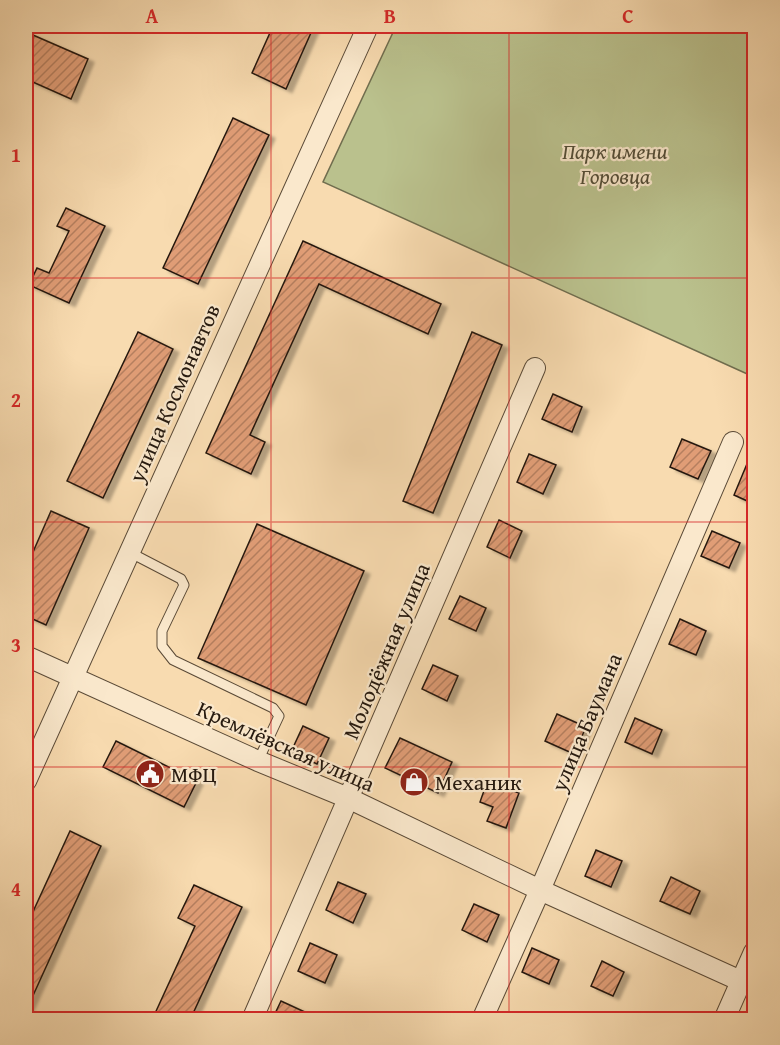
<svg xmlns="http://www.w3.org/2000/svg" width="780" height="1045" viewBox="0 0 780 1045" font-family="'Gentium Book Plus',serif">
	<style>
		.park { fill: #bac18d; stroke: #706d4e; stroke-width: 1.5 }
		.building { fill: url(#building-hatch); stroke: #25190f; stroke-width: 1.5; filter: url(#shadow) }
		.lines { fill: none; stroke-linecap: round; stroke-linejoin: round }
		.lane-casing { stroke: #5a4a37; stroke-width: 11 }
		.street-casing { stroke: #5a4a37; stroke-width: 22 }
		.lane { stroke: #fae8cc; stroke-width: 9 }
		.street { stroke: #fae8cc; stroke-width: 20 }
		.grid { fill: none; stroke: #d62828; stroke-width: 1.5; stroke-opacity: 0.55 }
		.labels { text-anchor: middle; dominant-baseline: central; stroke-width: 4.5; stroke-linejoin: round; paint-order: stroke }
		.park-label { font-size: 22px; font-style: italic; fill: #524b35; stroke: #fae8cc }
		.street-label { font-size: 22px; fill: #25190f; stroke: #fae8cc }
		.poi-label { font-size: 22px; fill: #25190f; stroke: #fae8cc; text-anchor: start }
		.neatline { fill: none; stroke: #d62828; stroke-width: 2 }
		.grid-label { font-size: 20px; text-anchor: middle; font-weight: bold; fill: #d62828 }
	</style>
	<defs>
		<pattern id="building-hatch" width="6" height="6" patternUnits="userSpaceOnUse" patternTransform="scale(1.5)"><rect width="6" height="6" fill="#e09d76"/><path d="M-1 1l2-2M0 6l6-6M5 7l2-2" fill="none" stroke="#b57f5f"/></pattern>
		<filter id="shadow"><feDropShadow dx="6" dy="3.5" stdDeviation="1.5" flood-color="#0004"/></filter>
	</defs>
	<rect width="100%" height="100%" fill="#f8dbb0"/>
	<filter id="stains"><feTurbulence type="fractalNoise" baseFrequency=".00333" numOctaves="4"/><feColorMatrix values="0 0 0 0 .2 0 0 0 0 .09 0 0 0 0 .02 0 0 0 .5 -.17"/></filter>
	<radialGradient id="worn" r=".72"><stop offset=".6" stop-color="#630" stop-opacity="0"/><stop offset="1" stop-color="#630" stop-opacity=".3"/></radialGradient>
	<!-- park -->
	<path class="park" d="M396,26H754V377L323,182Z"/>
	<!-- building -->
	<g class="building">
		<path d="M273,26H314L286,89L252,73Z"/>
		<path d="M26,32L88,59L71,99L26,79Z"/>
		<path d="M233,118L269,135L198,284L163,268Z"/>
		<path d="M66,208L105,226L69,303L29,285L37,268L49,273L69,231L57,226Z"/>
		<path d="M303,241L441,304L428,334L319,284L250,435L265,442L251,474L206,453Z"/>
		<path d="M138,332L173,349L103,498L67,481Z"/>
		<path d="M472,332L502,345L433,513L403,501Z"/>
		<path d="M553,394L582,407L572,432L542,419Z"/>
		<path d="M682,439L711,451L698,479L670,467Z"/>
		<path d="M754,447V504L734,495Z"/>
		<path d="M529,454L556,465L543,494L517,482Z"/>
		<path d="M51,511L89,528L46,625L26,616V568Z"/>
		<path d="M499,520L522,531L510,558L487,547Z"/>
		<path d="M257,524L364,571L306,705L198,658Z"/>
		<path d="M712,531L740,543L729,568L701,556Z"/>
		<path d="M460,596L486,608L476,631L449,619Z"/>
		<path d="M680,619L706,631L696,655L669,644Z"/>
		<path d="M433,665L458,676L447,701L422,689Z"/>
		<path d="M557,714L586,727L574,754L545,741Z"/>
		<path d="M635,718L662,730L652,754L625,742Z"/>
		<path d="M303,726L329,738L317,764L291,752Z"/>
		<path d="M400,738L452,762L438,793L385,768Z"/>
		<path d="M116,741L197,781L184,807L103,767Z"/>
		<path d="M487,782L519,793L506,828L487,821L493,807L480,802Z"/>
		<path d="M70,831L101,846L26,1011V927Z"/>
		<path d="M596,850L622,861L611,887L585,876Z"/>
		<path d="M671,877L700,891L690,914L660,901Z"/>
		<path d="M338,882L366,894L353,923L326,910Z"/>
		<path d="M194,885L242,907L190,1020H152L195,926L178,918Z"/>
		<path d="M474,904L499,915L487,942L462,930Z"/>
		<path d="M310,943L337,955L325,983L298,971Z"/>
		<path d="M532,948L559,960L549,984L522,972Z"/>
		<path d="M602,961L624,972L613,996L591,986Z"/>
		<path d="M281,1001L322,1020H272Z"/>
	</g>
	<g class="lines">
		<!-- lane casing -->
		<g class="lane-casing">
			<path id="lane" d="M129,552L181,579L184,585L162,631V646L173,660L273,708L279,716L258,761"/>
		</g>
		<!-- street casing -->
		<g class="street-casing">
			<g id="street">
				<path d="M26,656L258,761L348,798L540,890L754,987"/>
				<path d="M26,781L368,26"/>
				<path d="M252,1020L535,368"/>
				<path d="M482,1020L540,890L733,442"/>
				<path d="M724,1020L754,952"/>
			</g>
		</g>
		<!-- lane -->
		<use href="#lane" class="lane"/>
		<!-- street -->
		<use href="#street" class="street"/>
	</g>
	<!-- grid -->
	<path class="grid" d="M271,26V1020M509,26V1020M26,278H754M26,522H754M26,767H754"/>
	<!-- icons -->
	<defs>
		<g id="civic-disc" transform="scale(1.5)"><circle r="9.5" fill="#8f2418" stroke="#fae8cc"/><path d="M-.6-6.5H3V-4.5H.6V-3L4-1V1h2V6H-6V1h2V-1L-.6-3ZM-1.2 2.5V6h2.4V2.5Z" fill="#fff"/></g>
		<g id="shop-disc" transform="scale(1.5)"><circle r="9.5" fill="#8f2418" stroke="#fae8cc"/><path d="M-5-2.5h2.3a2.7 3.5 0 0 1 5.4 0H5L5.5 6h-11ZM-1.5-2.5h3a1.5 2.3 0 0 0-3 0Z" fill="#fff"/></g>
	</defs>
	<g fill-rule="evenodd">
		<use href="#civic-disc" x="150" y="774"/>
		<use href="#shop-disc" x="414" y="782"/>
	</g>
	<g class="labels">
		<!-- park labels -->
		<g class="park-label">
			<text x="615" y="151">Парк имени<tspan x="615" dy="25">Горовца</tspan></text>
		</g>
		<!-- street labels -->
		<g class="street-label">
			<text transform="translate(174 393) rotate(-66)">улица Космонавтов</text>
			<text transform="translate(386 651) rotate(-67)">Молодёжная улица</text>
			<text transform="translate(586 722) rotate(-67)">улица Баумана</text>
			<text transform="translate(286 746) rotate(24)">Кремлёвская улица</text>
		</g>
		<!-- poi labels -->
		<g class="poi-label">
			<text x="171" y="774">МФЦ</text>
			<text x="435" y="782">Механик</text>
		</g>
	</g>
	<!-- margin -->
	<rect width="780" height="1045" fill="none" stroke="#f8dbb0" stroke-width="66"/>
	<rect x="33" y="33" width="714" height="979" class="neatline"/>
	<g class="grid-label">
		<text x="152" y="23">A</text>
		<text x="390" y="23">B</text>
		<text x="628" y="23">C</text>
		<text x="16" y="162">1</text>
		<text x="16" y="407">2</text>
		<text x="16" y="652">3</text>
		<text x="16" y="896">4</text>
	</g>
	<rect width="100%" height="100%" filter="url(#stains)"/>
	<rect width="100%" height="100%" fill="url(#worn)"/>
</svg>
